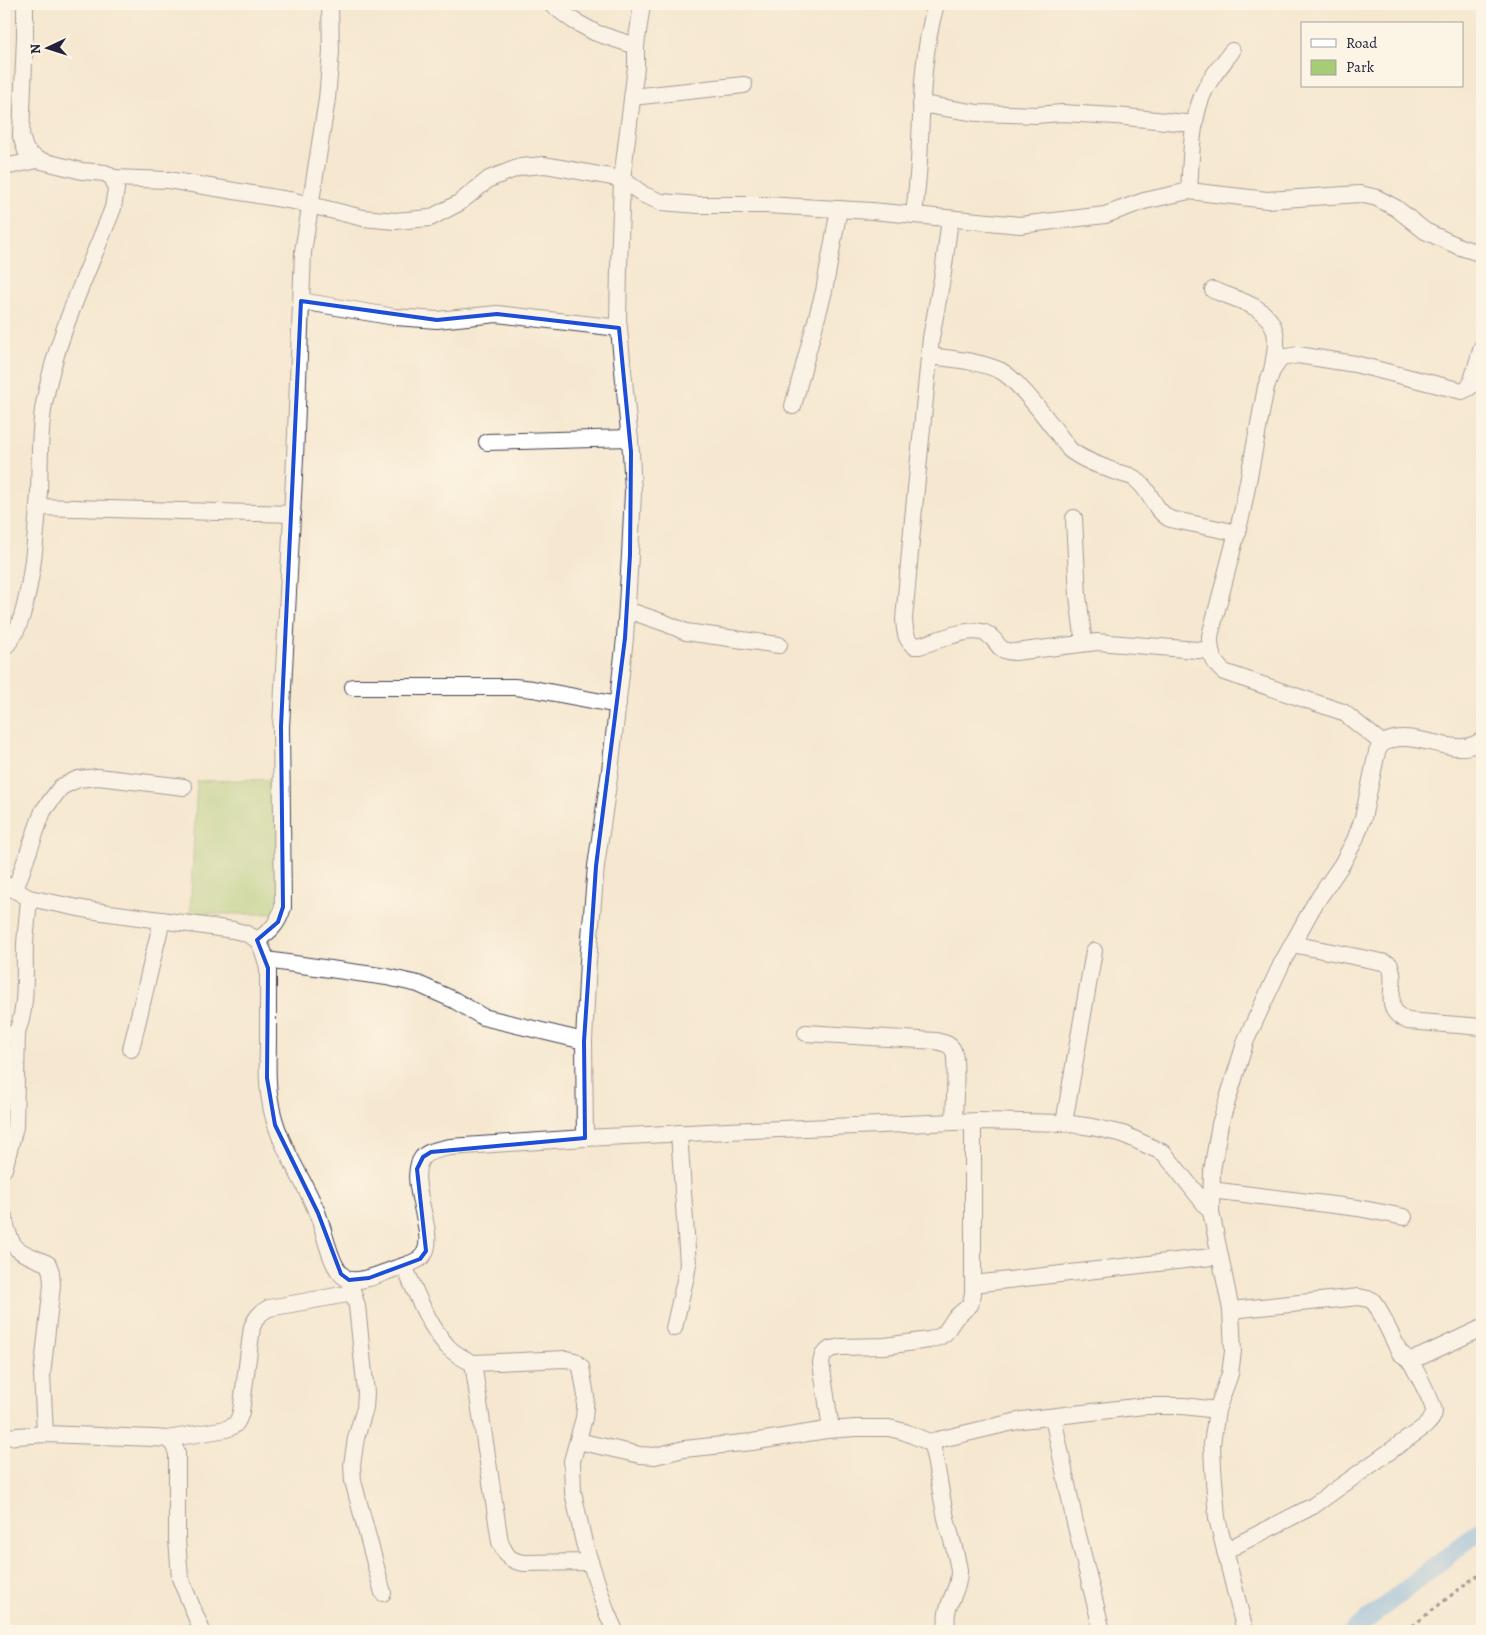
<svg xmlns="http://www.w3.org/2000/svg" width="1486" height="1635" viewBox="0 0 1486 1635" font-family="Alegreya,serif">
	<style>
		.green { fill: #a7cc76; stroke: #647758 }
		.lines { fill: none; stroke-linecap: round; stroke-linejoin: round }
		.canal { stroke: #74b3e7; stroke-width: 18 }
		.minor-casing { stroke: #424051; stroke-width: 18 }
		.path { stroke: #424051; stroke-width: 3; stroke-dasharray: 4 4; stroke-linecap: butt }
		.minor { stroke: #fff; stroke-width: 16 }
		.marked { fill: none; stroke: #1d4ed8; stroke-width: 4; stroke-linejoin: round }
	</style>
	<rect width="100%" height="100%" fill="#fcf5e5"/>
	<filter id="ink" filterUnits="userSpaceOnUse"><feTurbulence type="fractalNoise" baseFrequency=".02" numOctaves="2"/><feDisplacementMap in="SourceGraphic" scale="10" xChannelSelector="R" yChannelSelector="G"/><feConvolveMatrix kernelMatrix="1 2 1 2 8 2 1 2 1" color-interpolation-filters="sRGB"/></filter>
	<filter id="wash" filterUnits="userSpaceOnUse"><feTurbulence type="fractalNoise" baseFrequency=".0096" numOctaves="4" result="noise"/><feDisplacementMap in="SourceGraphic" scale="20" xChannelSelector="R" yChannelSelector="G"/><feGaussianBlur stdDeviation="1.12" result="paint"/><feColorMatrix in="noise" values="0 0 0 0 0 0 0 0 0 0 0 0 0 0 0 0 0 1.4 0 .05"/><feComposite in="paint" operator="in"/></filter>
	<g filter="url(#wash)">
		<rect width="100%" height="100%" fill="#f6e8d0"/>
		<!-- green -->
		<path class="green" d="M282,779L281,914H190L197,781Z"/>
		<g class="lines">
			<!-- canal -->
			<path class="canal" d="M1353,1631L1482,1529"/>
		</g>
	</g>
	<g filter="url(#ink)">
		<g class="lines">
			<!-- minor casing -->
			<g class="minor-casing">
				<g id="minor">
					<path d="M551,4L574,21L596,33L636,46"/>
					<path d="M632,97L744,85"/>
					<path d="M921,104L977,113L1036,115L1062,113L1116,116L1195,124"/>
					<path d="M4,167L38,160"/>
					<path d="M113,178L168,180L294,201L363,218L395,221L430,218L459,203L489,179L520,167L545,165L622,179L644,195L661,202L699,205H766L872,211L1020,225L1105,215L1144,201L1189,191L1267,200L1360,194L1377,198L1396,208L1425,231L1460,247L1482,254"/>
					<path d="M1189,191C1191,163 1191,125 1201,99C1207,81 1221,66 1232,51"/>
					<path d="M914,215C916,197 918,179 919,161C922,107 921,57 936,4"/>
					<path d="M950,219L943,273L931,338L913,519L904,619C905,631 905,639 914,646H919C937,641 971,625 987,634C1001,642 994,651 1015,652L1097,642L1210,651"/>
					<path d="M1213,290C1235,299 1269,306 1275,332C1278,344 1274,358 1272,371"/>
					<path d="M301,301L395,317L437,320L497,314L619,328"/>
					<path d="M929,356C953,359 980,361 1001,371C1021,382 1055,430 1070,450C1083,460 1100,466 1116,472C1122,474 1129,475 1134,478C1151,489 1152,509 1170,519L1238,533"/>
					<path d="M793,406L824,291L839,209"/>
					<path d="M487,442L630,438"/>
					<path d="M38,507L293,514"/>
					<path d="M1074,518L1078,596L1084,643"/>
					<path d="M627,610L665,623L686,632L779,645"/>
					<path d="M4,647C31,629 37,524 39,491C40,464 39,431 44,404C56,336 88,272 113,208L116,189L113,178L105,173L82,171L38,160L26,151L21,136L25,37V4"/>
					<path d="M353,687H514L533,689L618,705"/>
					<path d="M1382,743L1343,712L1224,672C1212,662 1210,652 1210,636L1242,513L1266,387L1272,371L1281,358L1298,355L1355,364L1462,391L1470,387L1482,347"/>
					<path d="M4,884L29,898L88,910L233,930C260,936 261,942 268,968C268,992 268,1016 268,1040C268,1060 266,1080 270,1100C276,1143 303,1176 318,1215C324,1231 327,1249 335,1265C338,1271 344,1279 351,1280C365,1282 382,1273 394,1269C402,1266 412,1264 419,1259C444,1243 404,1183 422,1158C427,1151 441,1149 450,1147L585,1138L728,1131L979,1121L1064,1123L1092,1127L1123,1134L1164,1153L1211,1212"/>
					<path d="M15,890L43,811L61,787L78,779L98,777L184,787"/>
					<path d="M257,940C271,931 278,924 283,907L281,727L295,458L303,252L327,99L331,52L330,4"/>
					<path d="M1292,944L1382,962L1390,965C1399,987 1379,1009 1408,1021L1482,1027"/>
					<path d="M266,960L387,977L418,984L454,1000L483,1017L584,1041"/>
					<path d="M806,1033L936,1041C943,1043 949,1043 953,1050C958,1060 954,1108 954,1122"/>
					<path d="M4,1037L17,1032C28,1004 24,973 25,944C26,929 28,913 29,898"/>
					<path d="M131,1049L162,920"/>
					<path d="M1064,1123L1094,951"/>
					<path d="M585,1138L584,1041L588,961L596,866L610,771L625,638L630,555L633,492L631,452L618,319L619,268L622,179L636,67V46L642,4"/>
					<path d="M4,1169L15,1127L17,1032"/>
					<path d="M1211,1190L1358,1208L1404,1217"/>
					<path d="M4,1217C12,1254 16,1249 48,1264L51,1272L52,1285L42,1375L45,1434"/>
					<path d="M404,1266C416,1292 427,1323 447,1346C454,1353 463,1359 473,1363L566,1359L575,1361L581,1367L586,1396L584,1418L572,1461L573,1492L584,1543L607,1613L615,1631"/>
					<path d="M349,1280L357,1306L366,1393L365,1408L356,1438L352,1465L353,1481L383,1593"/>
					<path d="M973,1284L1220,1256"/>
					<path d="M1231,1310L1359,1297L1372,1300L1378,1308L1400,1353L1410,1360L1422,1356L1482,1328"/>
					<path d="M674,1328L686,1276L688,1264L679,1133"/>
					<path d="M473,1363L500,1542C506,1555 509,1561 524,1563L590,1562"/>
					<path d="M1053,1417L1075,1523L1102,1631"/>
					<path d="M831,1429L821,1363L823,1355L830,1349L841,1347L885,1346L929,1340L939,1337L945,1333L955,1318L970,1305L973,1294V1122"/>
					<path d="M4,1437L45,1434L154,1438L167,1439L173,1444L177,1453V1539L180,1578L202,1631"/>
					<path d="M167,1439L226,1429C236,1426 238,1422 241,1412L252,1327C256,1318 259,1313 269,1308L353,1293"/>
					<path d="M578,1441L640,1455L655,1456L684,1449L752,1442L826,1430L856,1428H889L905,1432L929,1442L933,1449C938,1472 941,1496 946,1518C950,1536 957,1553 959,1571C960,1593 941,1605 948,1631"/>
					<path d="M929,1442L1022,1420L1144,1406H1183L1217,1410"/>
					<path d="M1225,1551L1313,1506L1424,1427C1428,1423 1434,1418 1434,1411C1433,1401 1415,1370 1410,1360"/>
					<path d="M1245,1631L1217,1518L1213,1468L1212,1444L1217,1410L1230,1374L1233,1351L1231,1310L1211,1212L1212,1171L1220,1124L1246,1040L1282,963L1314,905L1342,864L1355,840L1363,818L1377,752L1382,743C1388,741 1394,738 1401,738C1427,736 1460,758 1482,740"/>
				</g>
			</g>
			<!-- path -->
			<path class="path" d="M1406,1631L1468,1582L1482,1573"/>
			<!-- minor -->
			<use href="#minor" class="minor"/>
		</g>
	</g>
	<!-- marked area -->
	<path d="M0 0H1486V1635H0ZM301,301L437,320L497,314L619,328L631,452L630,555L625,638L596,866L584,1041L585,1138L431,1152L423,1157L417,1169L426,1251L420,1259L369,1278L349,1280L341,1274L318,1213L275,1125L267,1078L268,968L257,940L278,922L283,907L281,727Z" fill="#f6e8d0" fill-opacity=".55" fill-rule="evenodd"/>
	<path class="marked" d="M301,301L437,320L497,314L619,328L631,452L630,555L625,638L596,866L584,1041L585,1138L431,1152L423,1157L417,1169L426,1251L420,1259L369,1278L349,1280L341,1274L318,1213L275,1125L267,1078L268,968L257,940L278,922L283,907L281,727Z"/>
	<!-- margin -->
	<rect width="1486" height="1635" fill="none" stroke="#fcf5e5" stroke-width="20"/>
	<!-- legend -->
	<rect x="1301" y="22" width="162" height="65" fill="#fcf5e5" stroke="#a5a1a1"/>
	<rect x="1311" y="39" width="25" height="8" fill="#ffffff" stroke="#a5a1a1"/>
	<text x="1346" y="48" font-size="15" fill="#22223b">Road</text>
	<rect x="1311" y="60" width="25" height="15" fill="#a7cc76" stroke="#a5a1a1"/>
	<text x="1346" y="72" font-size="15" fill="#22223b">Park</text>
	<!-- north arrow -->
	<g transform="translate(48 48) rotate(266)" stroke="#fcf5e5" stroke-width="4" paint-order="stroke">
	<path d="M0-4L9 19L0 12L-9 19Z" fill="#22223b"/>
	<text y="-8" font-size="14" font-weight="bold" text-anchor="middle" fill="#22223b">N</text>
	</g>
</svg>
